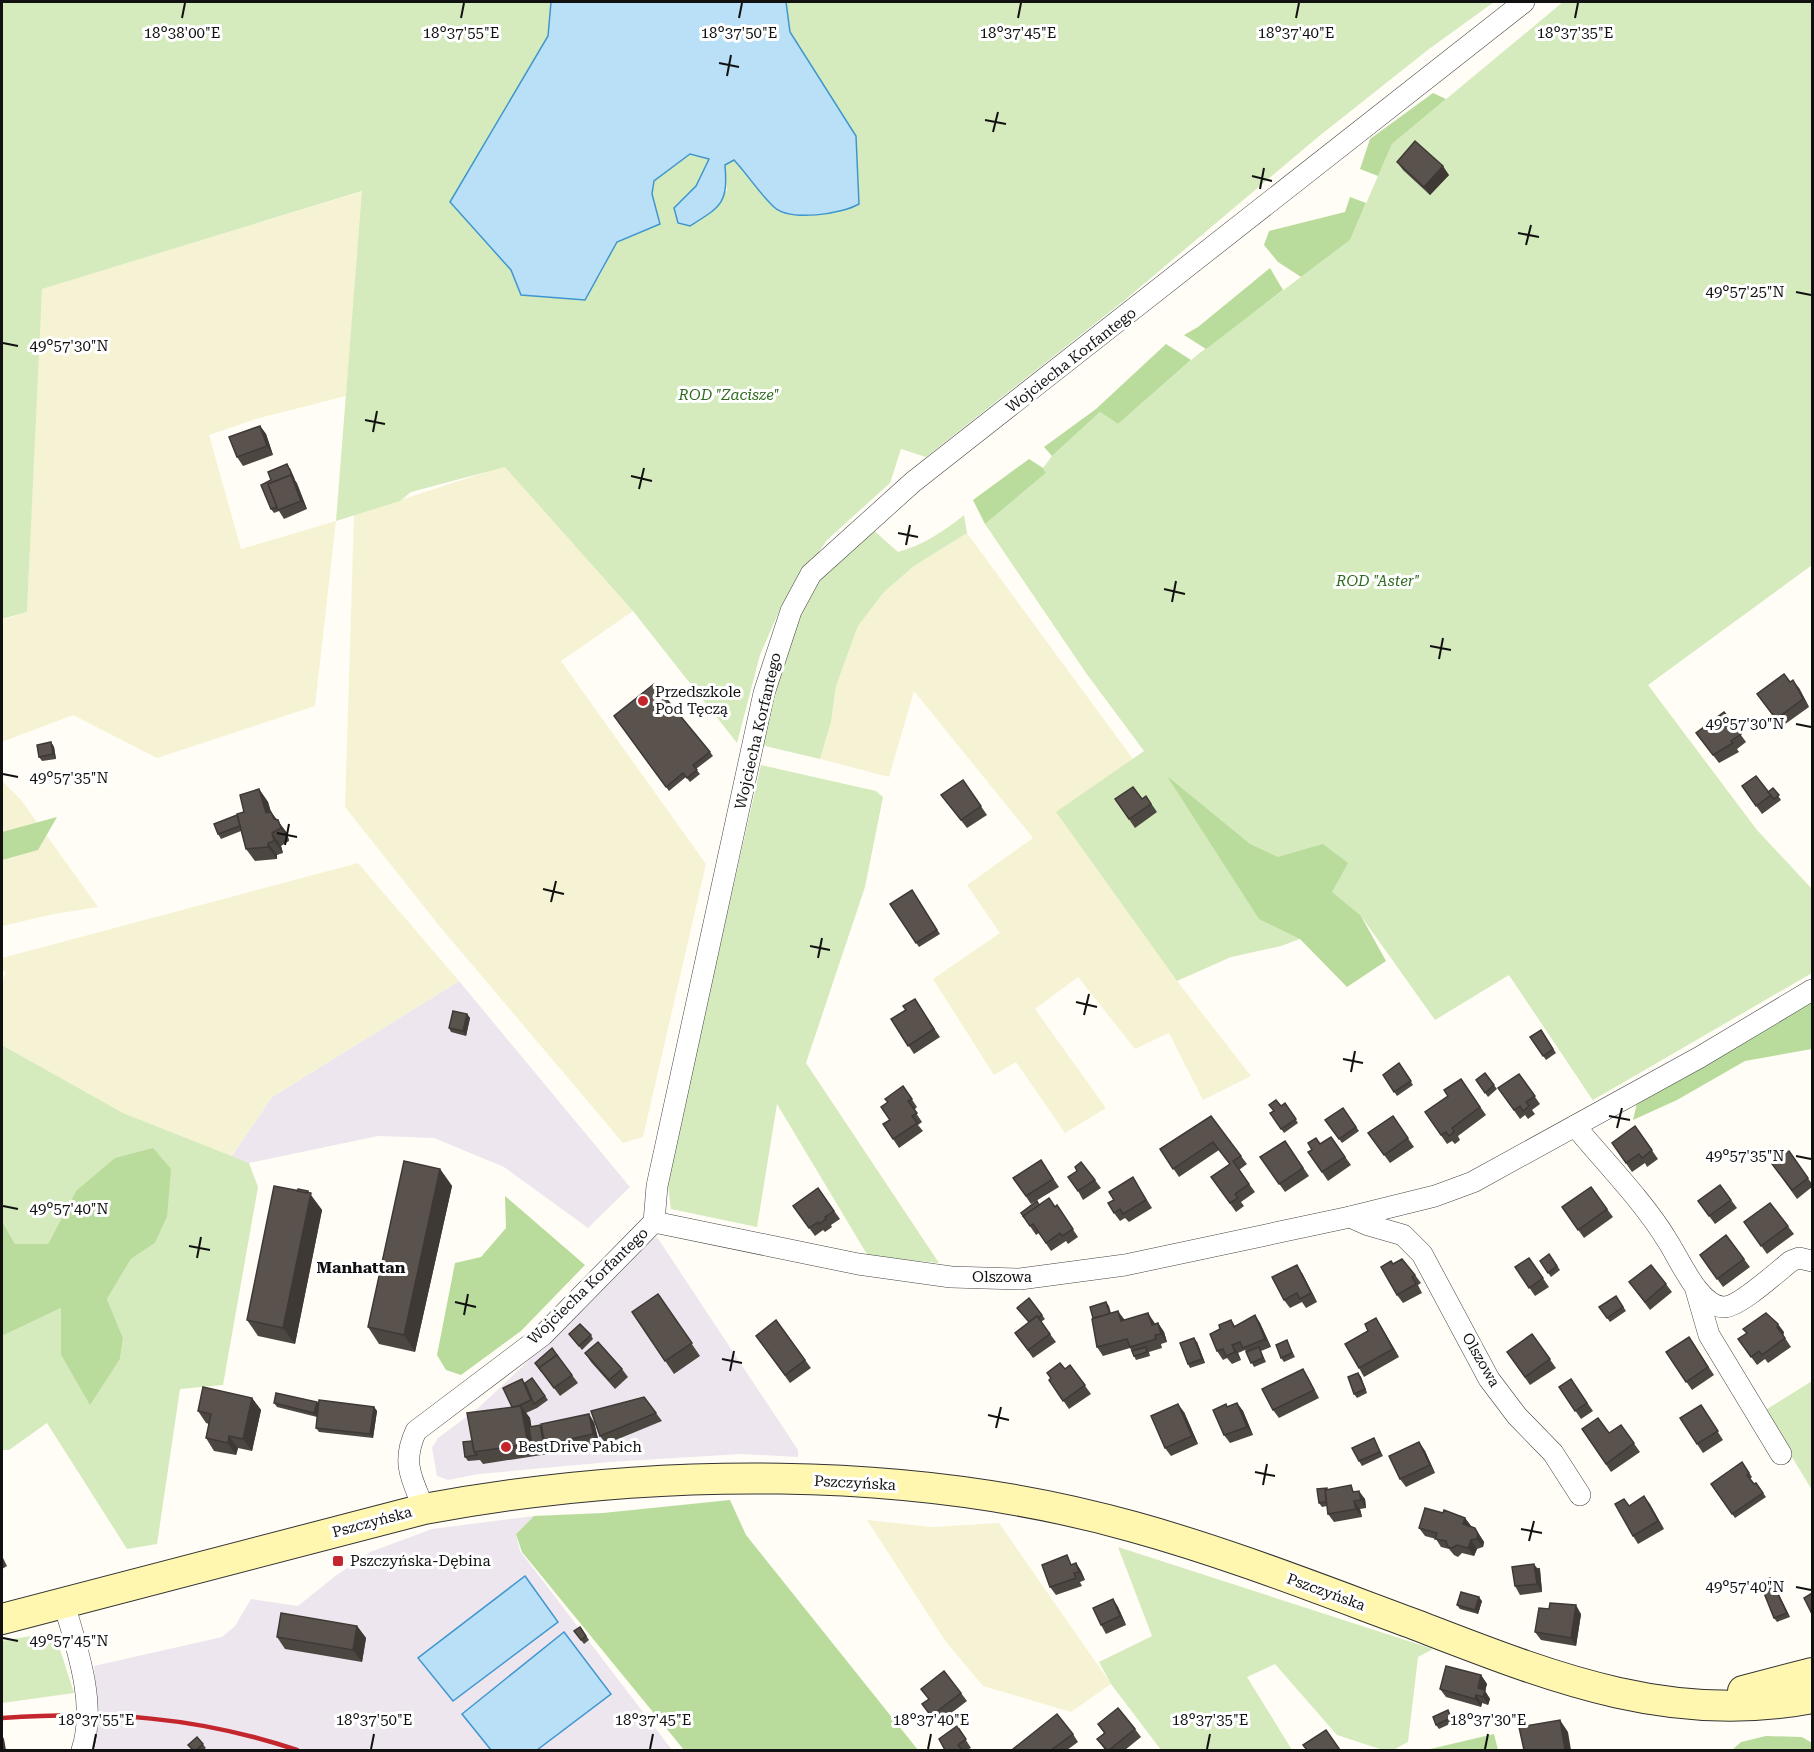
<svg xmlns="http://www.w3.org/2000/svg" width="1814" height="1752" viewBox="0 0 1814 1752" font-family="'Roboto Serif',serif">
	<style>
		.industrial { fill: #eee6ef }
		.farmland { fill: #f6f3d4 }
		.green { fill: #d5ebbd }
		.forest { fill: #b9dc9c }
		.water { fill: #b9e0f7; stroke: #3f96cf; stroke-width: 1.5 }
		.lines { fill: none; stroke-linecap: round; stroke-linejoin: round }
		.street-casing { stroke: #444; stroke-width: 22 }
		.secondary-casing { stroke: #333; stroke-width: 32 }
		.street { stroke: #fff; stroke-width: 21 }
		.secondary { stroke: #fff6b0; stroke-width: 30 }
		.rail { stroke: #c4262e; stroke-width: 4.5 }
		.wall { fill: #4d4742 }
		.shaded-wall { fill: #3f3936 }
		.building { fill: #5a524d; stroke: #3f3936; stroke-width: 1.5 }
		.ticks { fill: none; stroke: #111; stroke-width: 2 }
		.poi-dot { fill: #c4262e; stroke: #fff; stroke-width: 2 }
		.labels { text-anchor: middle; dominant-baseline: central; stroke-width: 6; stroke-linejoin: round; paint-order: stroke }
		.street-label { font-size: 15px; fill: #111; stroke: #fff }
		.park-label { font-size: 15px; font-style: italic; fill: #2f6b1f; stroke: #fff }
		.poi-label { font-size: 15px; fill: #111; stroke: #fff; text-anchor: start }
		.neighbourhood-label { font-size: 16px; font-weight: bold; fill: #111; stroke: #fff }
		.ticks-label { font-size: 15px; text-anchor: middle; fill: #111; stroke: #fff; stroke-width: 6; stroke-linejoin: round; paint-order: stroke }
	</style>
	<rect width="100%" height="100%" fill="#fffdf5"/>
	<!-- industrial -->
	<g class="industrial">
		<path d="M459,981L630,1187L588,1228L504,1167L434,1138L378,1136L249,1163L231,1157L272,1097Z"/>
		<path d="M657,1237L798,1450V1457L741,1454L610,1462L479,1474L448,1480L437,1476L432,1448L438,1438L477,1409L522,1367L648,1241Z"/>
		<path d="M534,1516L516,1534L520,1551L672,1750H91L98,1725L94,1666L222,1637L235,1626L251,1599L298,1606L334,1577L370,1552L432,1529Z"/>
	</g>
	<!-- farmland -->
	<g class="farmland">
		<path d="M363,191L346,396L259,418L209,435L241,549L336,521L315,706L157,758L73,715L2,742V620L27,612L41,289Z"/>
		<path d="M505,466L633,611L561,661L706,864L643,1137L623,1143L441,928L345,807L354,515Z"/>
		<path d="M967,533L1133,759L1057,813L1177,981L1251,1076L1203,1100L1169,1033L1135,1049L1078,977L1035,1009L1106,1108L1065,1133L1016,1062L994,1075L933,979L1000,933L967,885L1033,838L914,691L889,777L820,759L831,722L836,686L858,626L884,592L914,566Z"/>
		<path d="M2,781L21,800L98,907L54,914L2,926Z"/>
		<path d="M358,863L459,981L272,1097L231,1157L123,1113L2,1045V981L6,972L2,970V958Z"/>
		<path d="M867,1520L932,1527L999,1523L1111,1684L1071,1712L983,1686L946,1642Z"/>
	</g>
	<!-- green -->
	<g class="green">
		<path d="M2,2H551L548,36L451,202L511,270L521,295L599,277L617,242L660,224L652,194L654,181L690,154L709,158L696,186L674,208L727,191L725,165L735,160L776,209L856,136L790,32L786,2H1494L1429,49L1318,137L1126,299L926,457L901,449L890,483L827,540L780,609L760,655L737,743L633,611L505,467L411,492L400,501L336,521L362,191L42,289L27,612L2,619Z"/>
		<path d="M1563,2H1812V565L1648,685L1757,830L1812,889V973L1593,1100L1596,1105L1509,975L1435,1020L1361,916L1281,946L1231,957L1177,981L1056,812L1144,751L1086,673L985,524L1046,473L1043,468L1052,456L1100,412L1118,424L1197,355L1350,240L1392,144Z"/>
		<path d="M964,515L967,533L914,566L884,592L858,626L836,686L831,722L820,759L761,745L783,656L813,584L871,528L898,552C923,545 943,532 964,515Z"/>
		<path d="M761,765L876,791L883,797L865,887L806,1063L939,1263L868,1256L777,1104L757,1227L671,1209L667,1178Z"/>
		<path d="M2,1045L123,1113L249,1163L258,1187L223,1385L180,1389L157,1544L127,1549L47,1423L9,1450H2V1336L61,1308V1355L90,1404L120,1359L123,1338L107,1299L131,1259L155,1243L167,1217L76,1191L48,1244H15L2,1221Z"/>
		<path d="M1812,1381V1490L1764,1411Z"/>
		<path d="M1118,1547L1433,1649L1418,1657L1408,1742L1393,1750H1383L1337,1735L1275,1664L1247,1677L1292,1750H1161L1111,1684L1099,1662L1152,1636Z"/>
		<path d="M48,1633L57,1640L74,1693L2,1703V1641Z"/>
	</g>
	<!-- forest -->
	<g class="forest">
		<path d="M1433,93L1446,99L1392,144L1378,176L1360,169L1370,139Z"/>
		<path d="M1350,197L1366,203L1350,240L1301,277L1278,262L1264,245L1269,231L1345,212Z"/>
		<path d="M1270,268L1283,290L1206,349L1184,335L1198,327Z"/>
		<path d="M1166,344L1191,360L1118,424L1100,412L1052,456L1044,447L1096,409Z"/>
		<path d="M1029,459L1043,468L1046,473L985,524L973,500Z"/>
		<path d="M1167,776L1250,844L1278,857L1323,844L1348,863L1332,892L1361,916L1386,961L1347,987L1300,939L1259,919Z"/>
		<path d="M57,817L38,850L2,860V832Z"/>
		<path d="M1812,996V1049L1745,1061L1677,1100L1633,1120L1637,1103Z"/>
		<path d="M153,1148L171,1169L167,1217L155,1243L131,1259L107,1299L123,1338L120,1359L90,1405L61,1355V1308L2,1336V1221L15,1244H48L76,1191L115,1158Z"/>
		<path d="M505,1196L585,1265L521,1331L461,1375L446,1370L437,1355L455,1263L481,1257L506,1228Z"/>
		<path d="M730,1500L746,1535L918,1750H684L522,1552L516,1534L534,1516L603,1513Z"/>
		<path d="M1494,1734L1498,1750H1426Z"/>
		<path d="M1766,1736L1802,1737L1812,1743V1750H1732L1741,1742Z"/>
	</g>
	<!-- water -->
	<g class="water">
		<path d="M551,2H786L790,32L856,136L859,204C842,214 790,222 774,207C759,193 748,175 734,160L725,165C728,203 722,206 690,226L678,223L674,208L696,186L709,159L690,154L654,181L652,194L660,224L617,242L585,300L521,295L511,270L450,202L548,36Z"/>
		<path d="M525,1576L558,1622L453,1701L418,1658Z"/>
		<path d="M564,1632L611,1694L537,1750H491L462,1714Z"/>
	</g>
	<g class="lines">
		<!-- street casing -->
		<g class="street-casing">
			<g id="street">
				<path d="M1575,1126C1604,1161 1644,1202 1667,1240C1679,1258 1699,1307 1724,1307C1739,1307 1777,1272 1791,1261L1799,1258L1812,1261"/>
				<path d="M1350,1217L1368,1225L1403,1235L1422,1254L1489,1379L1517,1416L1553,1453L1580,1495"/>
				<path d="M654,1222L858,1264L951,1277L1020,1279L1125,1265L1350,1217L1435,1196L1473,1182L1700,1057L1812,990"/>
				<path d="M1696,1290L1709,1335L1781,1454"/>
				<path d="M424,1509C412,1479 401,1463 416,1431L543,1335L654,1222L657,1186L764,693L791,611L811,574L913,482L1524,2"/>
				<path d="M64,1604C77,1648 97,1705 82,1750"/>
			</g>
		</g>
		<!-- secondary casing -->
		<g class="secondary-casing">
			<g id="secondary">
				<path d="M2,1619L424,1509C651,1467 911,1464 1134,1527C1228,1553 1319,1589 1411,1623C1544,1674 1667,1726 1812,1698"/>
				<path d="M1743,1691L1812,1673"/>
			</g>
		</g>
		<!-- street -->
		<use href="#street" class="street"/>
		<!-- secondary -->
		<use href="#secondary" class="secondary"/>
		<!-- rail -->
		<path class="rail" d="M2,1718C108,1711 195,1716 297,1750"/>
	</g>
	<!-- wall -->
	<g class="wall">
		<path d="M1397,162L1449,175L1430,195L1403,170Z"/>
		<path d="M260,426L266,434L273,455L243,466L237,457Z"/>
		<path d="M290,468L307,509L284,519L279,511L274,513L271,509V480Z"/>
		<path d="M1790,682L1799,688L1809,707L1781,727L1757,694Z"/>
		<path d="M1724,712L1746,742L1737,749L1739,752L1719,763L1696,733Z"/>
		<path d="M614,716L710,752L713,756L696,769L700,774L690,782L686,777L669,791Z"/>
		<path d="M51,742L54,747L56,759L42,761L39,757Z"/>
		<path d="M963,780L987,815L967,828L941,795Z"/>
		<path d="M1742,786L1768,792L1773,788L1781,800L1762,814Z"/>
		<path d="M259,789L268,802L271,812L287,833L289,841L281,846L283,853L277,855V859L255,861L246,849L241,831L221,839L218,834L244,812Z"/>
		<path d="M1146,796L1157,812L1135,828L1115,799H1142Z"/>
		<path d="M912,890L940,934L919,947L890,904Z"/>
		<path d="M920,1007L940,1037L914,1054L891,1019Z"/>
		<path d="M467,1014L470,1018L466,1036L451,1032L449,1028Z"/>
		<path d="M1541,1030L1556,1053L1546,1060L1530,1037Z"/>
		<path d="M1399,1063L1413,1085L1397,1096L1383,1075Z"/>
		<path d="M1485,1073L1497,1089L1488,1097L1476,1080Z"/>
		<path d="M1519,1074L1540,1104L1532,1110L1535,1114L1528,1119L1525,1115L1520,1119L1498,1088Z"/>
		<path d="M1461,1079L1486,1115L1458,1136L1460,1140L1455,1144L1452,1141L1447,1144L1425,1112L1448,1096Z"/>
		<path d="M903,1086L917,1107L914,1110L922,1122L918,1125L923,1131L899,1148L883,1124L890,1120L888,1102Z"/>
		<path d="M1285,1103L1298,1123L1284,1133L1270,1113Z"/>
		<path d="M1343,1108L1359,1131L1342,1143L1325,1120Z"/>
		<path d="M1211,1116L1247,1164L1239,1170L1255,1192L1241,1202L1244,1206L1236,1212L1211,1177L1230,1164L1219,1150L1179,1177L1160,1149Z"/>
		<path d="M1393,1116L1414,1147L1390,1163L1368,1133Z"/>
		<path d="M1635,1126L1658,1159L1647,1167L1645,1163L1632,1172L1612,1143Z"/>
		<path d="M1331,1137L1351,1165L1328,1181L1308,1152Z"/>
		<path d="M1285,1141L1309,1176L1285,1192L1260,1157Z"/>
		<path d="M1789,1151L1812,1184V1187L1797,1199L1772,1164Z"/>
		<path d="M1041,1160L1059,1187L1031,1204L1013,1178Z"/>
		<path d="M440,1169L452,1186L415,1352L379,1344L368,1327Z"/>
		<path d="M1133,1177L1152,1208L1129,1222L1125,1218L1120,1221L1114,1213V1200Z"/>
		<path d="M1095,1180L1101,1188L1083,1200L1078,1191Z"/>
		<path d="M1720,1185L1737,1208L1715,1224L1698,1201Z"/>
		<path d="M1591,1187L1613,1217L1584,1238L1562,1207Z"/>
		<path d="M818,1188L840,1219L831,1225L832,1227L825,1232L823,1230L815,1236L793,1206Z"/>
		<path d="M309,1193L322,1210L295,1344L258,1336L247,1320Z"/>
		<path d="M1770,1203L1794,1234L1767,1254L1744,1222Z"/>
		<path d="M1039,1205L1055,1207L1057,1205L1078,1237L1068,1244L1066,1241L1051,1251L1039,1233L1036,1235L1021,1213Z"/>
		<path d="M1726,1235L1750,1267L1723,1287L1700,1255Z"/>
		<path d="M1549,1254L1560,1270L1551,1277L1540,1261Z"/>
		<path d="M1529,1258L1549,1287L1535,1296L1515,1267Z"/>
		<path d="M1394,1264L1415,1275L1421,1283L1418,1285L1422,1293L1403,1303L1397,1295Z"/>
		<path d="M1302,1273L1317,1302L1306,1308L1302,1302L1290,1308L1284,1300Z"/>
		<path d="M1629,1282L1666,1284L1672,1292L1650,1310Z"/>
		<path d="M658,1294L700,1356L674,1374L632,1312Z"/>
		<path d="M1616,1296L1626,1311L1610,1322L1599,1307Z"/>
		<path d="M1029,1298L1045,1319L1041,1322L1056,1342L1033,1358L1015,1333L1029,1322Z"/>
		<path d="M1106,1302L1109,1306L1111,1313L1124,1319L1125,1320L1154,1322L1155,1324L1158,1323L1164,1332L1167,1342L1161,1344L1162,1348L1149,1352L1150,1356L1136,1360L1130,1348L1103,1356L1097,1347L1093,1318Z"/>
		<path d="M1255,1315L1260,1323L1271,1347L1261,1351L1266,1362L1254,1367L1245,1350L1238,1353L1241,1360L1232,1364L1227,1358L1223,1360L1217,1351L1220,1329L1231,1320L1235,1326Z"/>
		<path d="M776,1320L811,1368L790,1383L756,1336Z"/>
		<path d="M1381,1326L1399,1357L1364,1377L1359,1368Z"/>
		<path d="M1784,1332L1783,1335L1791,1347L1768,1363L1765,1359L1757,1365L1738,1339Z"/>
		<path d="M569,1334L591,1335L593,1339L582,1350Z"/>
		<path d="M1532,1334L1556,1368L1530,1385L1507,1352Z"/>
		<path d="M1689,1337L1714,1375L1692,1390L1666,1352Z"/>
		<path d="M1197,1342L1205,1363L1190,1368L1188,1364Z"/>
		<path d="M1289,1345L1295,1357L1284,1362L1281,1358Z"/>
		<path d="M585,1353L622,1369L628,1377L615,1389L591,1362Z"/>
		<path d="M535,1363L572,1375L578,1383L560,1396Z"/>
		<path d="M1070,1365L1091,1394L1069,1409L1049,1380Z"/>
		<path d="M1303,1369L1308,1377L1319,1398L1279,1418L1273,1410Z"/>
		<path d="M1358,1373L1361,1377L1367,1393L1357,1398L1354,1394Z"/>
		<path d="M532,1378L548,1400L537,1408L526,1413L530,1418L531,1427L594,1422L599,1443L551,1453L546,1447L548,1454L483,1464L480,1460L468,1461L465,1457L472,1441L512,1407L522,1379L525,1383Z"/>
		<path d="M1571,1379L1593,1411L1581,1419L1559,1387Z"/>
		<path d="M644,1397L662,1421L606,1444L600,1436Z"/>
		<path d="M252,1398L261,1410L252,1451L238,1448L236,1455L214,1451L206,1438L209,1424L206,1423L198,1411Z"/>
		<path d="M317,1402L319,1404L374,1407L377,1411L373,1438L319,1432L316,1428L317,1417L277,1407L274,1403Z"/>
		<path d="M1237,1403L1243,1411L1253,1435L1230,1443L1224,1435L1228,1407Z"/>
		<path d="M1184,1412L1198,1444L1171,1456L1165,1448Z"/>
		<path d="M1706,1413L1723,1440L1703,1453L1697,1444Z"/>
		<path d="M1621,1425L1640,1452L1611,1472L1582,1429L1609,1433Z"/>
		<path d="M1374,1438L1383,1456L1362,1466L1359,1461Z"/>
		<path d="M1419,1442L1425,1451L1435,1473L1406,1487L1400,1479Z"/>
		<path d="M1742,1462L1752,1477L1750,1479L1754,1484L1756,1483L1766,1497L1735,1518L1711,1484Z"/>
		<path d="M1328,1489L1355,1491L1365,1499L1366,1508L1360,1509L1362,1517L1334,1522L1328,1514L1327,1506L1322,1507L1319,1503Z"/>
		<path d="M1644,1496L1664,1529L1638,1544L1633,1536Z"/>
		<path d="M1443,1513L1465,1518L1471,1526L1475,1528L1484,1542L1483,1547L1477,1549L1474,1556L1462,1553L1458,1557L1454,1555L1449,1549L1441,1547L1436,1539L1425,1536L1419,1528Z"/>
		<path d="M2,1556L7,1566L2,1569Z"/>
		<path d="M1076,1563L1081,1571L1085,1580L1080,1582L1082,1586L1056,1595L1050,1587L1073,1564Z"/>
		<path d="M1512,1567L1540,1568L1542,1592L1520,1595L1515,1586Z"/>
		<path d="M1770,1578L1790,1617L1777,1622L1774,1618Z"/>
		<path d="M1113,1599L1118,1607L1126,1625L1106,1634L1101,1625Z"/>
		<path d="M1482,1601L1478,1614L1460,1609L1457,1605Z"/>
		<path d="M1581,1614L1576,1646L1541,1640L1535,1632Z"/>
		<path d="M357,1626L366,1638L362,1662L285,1649L277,1637Z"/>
		<path d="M580,1627L589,1640L584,1644L574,1631Z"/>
		<path d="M1481,1675L1487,1684L1485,1691L1490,1699L1488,1705L1482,1703L1481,1707L1446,1697L1440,1689Z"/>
		<path d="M961,1693L967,1701L937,1724L922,1704Z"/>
		<path d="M1448,1710L1454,1722L1439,1729L1436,1725Z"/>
		<path d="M1098,1724L1135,1729L1141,1737L1125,1750H1105L1097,1739L1104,1733Z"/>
		<path d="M957,1726L971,1748L967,1750H945Z"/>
		<path d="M1073,1734L1078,1742L1067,1750H1014Z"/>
		<path d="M197,1737L206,1748L203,1750H192Z"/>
	</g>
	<!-- shaded-wall -->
	<g class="shaded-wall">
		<path d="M1443,166L1449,175L1430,195L1424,187Z"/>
		<path d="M260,426L266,434L273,455L267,446Z"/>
		<path d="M291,475L297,483L307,509L301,501Z"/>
		<path d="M1793,680L1799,688L1809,707L1803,699Z"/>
		<path d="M51,742L54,747L56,759L53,754Z"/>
		<path d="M259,789L268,802L275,826L266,813Z"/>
		<path d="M271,812L287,833L289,841L274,819Z"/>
		<path d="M272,833L281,846L283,853L274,841Z"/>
		<path d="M268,843L277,855V859L268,847Z"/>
		<path d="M467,1014L470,1018L466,1036L463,1031Z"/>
		<path d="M440,1169L452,1186L415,1352L404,1335Z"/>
		<path d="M308,1191L322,1210L295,1344L283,1328Z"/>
		<path d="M1297,1265L1302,1273L1317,1302L1311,1293Z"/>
		<path d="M1118,1311L1124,1319L1127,1330L1121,1321Z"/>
		<path d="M1148,1313L1154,1322L1158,1333L1152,1325Z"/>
		<path d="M1255,1315L1260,1323L1271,1347L1265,1339Z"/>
		<path d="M1376,1318L1381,1326L1399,1357L1393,1349Z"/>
		<path d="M1158,1323L1164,1332L1167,1342L1161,1334Z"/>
		<path d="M1778,1324L1784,1332L1783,1336L1777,1327Z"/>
		<path d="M1194,1338L1197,1342L1205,1363L1202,1359Z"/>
		<path d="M1232,1345L1238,1353L1241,1360L1235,1352Z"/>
		<path d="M1358,1373L1361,1377L1367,1393L1365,1389Z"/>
		<path d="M252,1398L261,1410L252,1451L243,1439Z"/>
		<path d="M317,1402L320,1406L317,1417L314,1413Z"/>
		<path d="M1237,1403L1243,1411L1253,1435L1247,1427Z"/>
		<path d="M1178,1404L1184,1412L1198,1444L1192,1436Z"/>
		<path d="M521,1406L530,1418L536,1451L533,1452L528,1444Z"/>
		<path d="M374,1407L377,1411L373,1438L370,1434Z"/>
		<path d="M589,1414L594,1422L599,1443L593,1434Z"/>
		<path d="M229,1436L238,1448L236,1455L228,1443Z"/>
		<path d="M1419,1442L1425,1451L1435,1473L1430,1465Z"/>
		<path d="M1359,1491L1365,1499L1366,1508L1361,1500Z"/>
		<path d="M1644,1496L1650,1504L1664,1529L1658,1521Z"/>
		<path d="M1354,1501L1360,1509L1362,1517L1356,1509Z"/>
		<path d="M1465,1518L1471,1526L1469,1532L1463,1524Z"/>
		<path d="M1475,1528L1484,1542L1483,1547L1477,1539Z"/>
		<path d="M1471,1540L1477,1549L1474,1556L1468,1548Z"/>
		<path d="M1076,1563L1081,1571L1085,1580L1079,1572Z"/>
		<path d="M1534,1564L1540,1572L1542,1592L1537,1584Z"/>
		<path d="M1770,1578L1773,1582L1790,1617L1787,1613Z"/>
		<path d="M1479,1597L1482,1601L1478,1614L1475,1610Z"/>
		<path d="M1113,1599L1118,1607L1126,1625L1120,1616Z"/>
		<path d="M1576,1605L1581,1614L1576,1646L1571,1638Z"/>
		<path d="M357,1626L366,1638L362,1662L353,1650Z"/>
		<path d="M1481,1675L1487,1684L1485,1691L1490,1699L1488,1705L1478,1688Z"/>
		<path d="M1476,1695L1482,1703L1481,1707L1475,1699Z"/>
		<path d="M1560,1720L1568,1732L1571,1750H1565Z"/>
		<path d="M2,1735L4,1739L6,1750H2Z"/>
	</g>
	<!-- building -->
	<g class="building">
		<path d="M1415,141L1443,166L1424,187L1397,162Z"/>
		<path d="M260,426L267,446L237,457L229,437Z"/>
		<path d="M287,464L294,479L291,475L268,484L277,507L271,509L261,485L271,480L268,472Z"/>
		<path d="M291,475L301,501L278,510L268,484Z"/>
		<path d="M1784,674L1790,682L1793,680L1803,699L1776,719L1757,694Z"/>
		<path d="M654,684L710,752L693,765L697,770L687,778L683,773L666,787L614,716Z"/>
		<path d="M1724,712L1741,734L1731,741L1733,743L1713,755L1696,733Z"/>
		<path d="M51,742L53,754L39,757L37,745Z"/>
		<path d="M1756,776L1771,795L1756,806L1742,786Z"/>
		<path d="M963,780L981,806L961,820L941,795Z"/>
		<path d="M1133,787L1142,799L1146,796L1151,804L1129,819L1115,799Z"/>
		<path d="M1773,788L1779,795L1774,799L1768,792Z"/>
		<path d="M259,789L266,813L271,812L274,819L278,820L281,828L272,833L274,841L268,843V847L246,849L237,814L244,812L240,795Z"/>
		<path d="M237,815L240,826L218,834L214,824Z"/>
		<path d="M912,890L937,930L916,943L890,904Z"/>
		<path d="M915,999L934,1029L908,1046L891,1019L906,1010L903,1006Z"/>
		<path d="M453,1011L467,1014L463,1031L449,1028Z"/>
		<path d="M1541,1030L1553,1049L1543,1056L1530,1037Z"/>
		<path d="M1399,1063L1411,1081L1394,1092L1383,1075Z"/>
		<path d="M1485,1073L1494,1085L1485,1093L1476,1080Z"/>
		<path d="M1519,1074L1535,1096L1526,1102L1529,1106L1523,1111L1520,1106L1514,1110L1498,1088Z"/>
		<path d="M1461,1079L1480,1107L1452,1128L1454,1132L1449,1136L1446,1132L1441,1135L1425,1112L1448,1096L1444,1090Z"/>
		<path d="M903,1086L912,1099L908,1101L917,1113L912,1116L917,1123L893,1139L883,1124L890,1120L881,1107L888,1102L885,1099Z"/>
		<path d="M1276,1100L1281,1106L1285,1103L1296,1119L1281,1129L1270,1113L1274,1111L1269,1105Z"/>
		<path d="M1343,1108L1356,1127L1339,1139L1325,1120Z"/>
		<path d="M1211,1116L1241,1156L1233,1161L1249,1184L1235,1194L1238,1198L1230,1203L1211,1177L1230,1164L1213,1142L1173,1169L1160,1149Z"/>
		<path d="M1393,1116L1408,1138L1384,1155L1368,1133Z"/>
		<path d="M1635,1126L1652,1150L1642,1158L1639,1154L1626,1163L1612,1143Z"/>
		<path d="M1331,1137L1345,1157L1322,1172L1308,1152L1312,1150L1308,1143L1316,1138L1320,1144Z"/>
		<path d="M1285,1141L1303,1168L1279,1184L1260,1157Z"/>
		<path d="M1789,1151L1808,1178L1792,1190L1772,1164Z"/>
		<path d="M1041,1160L1053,1179L1026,1196L1013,1178Z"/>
		<path d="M404,1161L440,1169L404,1335L368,1327Z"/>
		<path d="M1081,1162L1095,1180L1078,1191L1068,1177L1077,1171L1075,1167Z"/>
		<path d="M1133,1177L1146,1200L1123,1214L1120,1209L1114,1213L1108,1203L1114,1200L1109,1192Z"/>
		<path d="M1720,1185L1731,1200L1709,1216L1698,1201Z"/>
		<path d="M274,1186L311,1193L283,1328L247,1320Z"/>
		<path d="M1591,1187L1607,1209L1578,1230L1562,1207Z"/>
		<path d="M818,1188L834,1211L825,1217L826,1219L819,1224L818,1222L809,1228L793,1206Z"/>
		<path d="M298,1189L308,1191L307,1193L297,1191Z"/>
		<path d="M1049,1198L1055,1207L1057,1205L1073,1229L1062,1236L1060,1233L1046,1243L1033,1224L1030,1226L1023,1216Z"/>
		<path d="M1037,1201L1039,1205L1023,1216L1024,1217L1021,1213Z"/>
		<path d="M1770,1203L1788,1226L1761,1246L1744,1222Z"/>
		<path d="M1726,1235L1744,1259L1717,1279L1700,1255Z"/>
		<path d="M1549,1254L1557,1266L1548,1273L1540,1261Z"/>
		<path d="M1529,1258L1543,1278L1529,1288L1515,1267Z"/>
		<path d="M1402,1259L1415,1275L1412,1277L1416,1284L1397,1295L1381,1267L1391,1261L1393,1264Z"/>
		<path d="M1297,1265L1311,1293L1300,1299L1297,1293L1284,1300L1272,1277Z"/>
		<path d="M1651,1265L1666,1284L1645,1302L1629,1282Z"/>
		<path d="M658,1294L692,1343L665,1361L632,1312Z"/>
		<path d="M1616,1296L1623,1307L1607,1318L1599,1307Z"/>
		<path d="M1029,1298L1042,1315L1038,1318L1037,1316L1029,1322L1017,1308Z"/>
		<path d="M1106,1302L1110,1314L1093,1318L1090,1307Z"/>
		<path d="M1118,1311L1121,1321L1148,1313L1152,1325L1158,1323L1161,1334L1155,1335L1156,1339L1130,1347L1127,1339L1097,1347L1092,1319Z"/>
		<path d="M1766,1313L1778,1324L1777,1327L1785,1338L1762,1355L1759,1351L1751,1357L1738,1339L1747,1333L1743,1329Z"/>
		<path d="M1255,1315L1265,1339L1243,1348L1240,1342L1232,1345L1235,1352L1226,1356L1223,1349L1217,1351L1210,1334L1220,1329L1219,1325L1231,1320L1234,1327Z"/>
		<path d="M1037,1316L1050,1334L1028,1350L1015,1333Z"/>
		<path d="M1376,1318L1393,1349L1359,1368L1345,1344L1368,1331L1365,1324Z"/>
		<path d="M776,1320L805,1360L785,1375L756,1336Z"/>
		<path d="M580,1324L591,1335L579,1346L569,1334Z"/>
		<path d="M1532,1334L1550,1359L1525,1377L1507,1352Z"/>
		<path d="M1689,1337L1708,1367L1686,1382L1666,1352Z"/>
		<path d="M1194,1338L1202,1359L1188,1364L1180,1343Z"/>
		<path d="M1287,1340L1292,1353L1281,1358L1276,1345Z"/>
		<path d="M598,1342L622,1369L609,1380L585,1353Z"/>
		<path d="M1146,1347L1147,1352L1134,1356L1132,1351Z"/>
		<path d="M1259,1347L1263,1358L1251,1363L1246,1352Z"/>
		<path d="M552,1348L557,1355L539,1368L542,1372L535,1363Z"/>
		<path d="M557,1355L572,1375L554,1388L539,1368Z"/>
		<path d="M1060,1363L1065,1369L1070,1365L1085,1385L1063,1401L1049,1380L1051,1378L1047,1373Z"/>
		<path d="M1303,1369L1314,1390L1273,1410L1262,1389Z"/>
		<path d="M1358,1373L1365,1389L1354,1394L1348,1377Z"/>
		<path d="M532,1378L545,1396L534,1404L525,1383Z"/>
		<path d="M522,1379L531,1400L518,1406L512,1407L503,1388Z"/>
		<path d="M1571,1379L1587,1403L1575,1411L1559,1387Z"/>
		<path d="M203,1387L252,1398L243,1439L229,1436L228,1443L206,1438L211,1414L198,1411Z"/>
		<path d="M276,1393L317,1402L314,1413L274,1403Z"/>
		<path d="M644,1397L656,1413L600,1436L591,1411Z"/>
		<path d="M319,1400L374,1407L370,1434L316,1428Z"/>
		<path d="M1237,1403L1247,1427L1224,1435L1213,1410L1226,1404L1227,1407Z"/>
		<path d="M1178,1404L1192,1436L1165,1448L1151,1416Z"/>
		<path d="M1701,1405L1718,1431L1697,1444L1680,1418Z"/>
		<path d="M521,1406L528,1444L474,1452L467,1413Z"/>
		<path d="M589,1414L593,1434L545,1445L541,1424Z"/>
		<path d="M1598,1418L1609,1433L1621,1425L1634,1443L1606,1464L1582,1429Z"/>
		<path d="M540,1425L545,1450L533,1452L529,1427Z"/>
		<path d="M1374,1438L1380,1452L1359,1461L1352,1448Z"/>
		<path d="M472,1441L474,1452L477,1455L465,1457L463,1442Z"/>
		<path d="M1419,1442L1430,1465L1400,1479L1389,1456Z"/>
		<path d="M1742,1462L1749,1473L1747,1475L1754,1484L1756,1483L1763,1493L1732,1514L1711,1484Z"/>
		<path d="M1351,1485L1353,1492L1359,1491L1361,1500L1354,1501L1356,1509L1328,1514L1325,1490Z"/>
		<path d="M1327,1488V1489L1325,1490L1326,1502L1319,1503L1317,1489Z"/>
		<path d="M1644,1496L1658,1521L1633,1536L1615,1504L1624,1499L1629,1506Z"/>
		<path d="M1425,1508L1443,1513L1444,1510L1465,1518L1463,1524L1475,1528L1478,1534L1477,1539L1471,1540L1468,1548L1457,1545L1452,1548L1448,1547L1446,1541L1435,1539L1437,1533L1419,1528Z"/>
		<path d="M1067,1555L1071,1565L1076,1563L1079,1572L1074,1573L1076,1578L1050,1587L1042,1565Z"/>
		<path d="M1534,1564L1537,1584L1515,1586L1512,1567Z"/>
		<path d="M1770,1578L1787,1613L1774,1618L1760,1583Z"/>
		<path d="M1461,1592L1479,1597L1475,1610L1457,1605Z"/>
		<path d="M1812,1593V1614L1804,1598Z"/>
		<path d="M1113,1599L1120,1616L1101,1625L1093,1608Z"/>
		<path d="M1550,1603L1576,1605L1571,1638L1535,1632L1539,1608L1549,1609Z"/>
		<path d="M281,1613L357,1626L353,1650L277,1637Z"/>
		<path d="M580,1627L586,1636L581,1640L574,1631Z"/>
		<path d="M1446,1666L1481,1675L1478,1688L1485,1690L1483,1697L1476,1695L1475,1699L1440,1689Z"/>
		<path d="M944,1671L961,1693L931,1716L922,1704L929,1699L921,1689Z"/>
		<path d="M1118,1708L1135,1729L1109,1750H1107L1097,1739L1105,1733L1098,1724Z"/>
		<path d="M1448,1710L1451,1718L1436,1725L1433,1717Z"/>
		<path d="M1057,1714L1073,1734L1051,1750H1014L1013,1749Z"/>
		<path d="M1560,1720L1565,1750H1524L1519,1727Z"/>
		<path d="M957,1726L966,1739L958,1745L962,1750H945L939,1739Z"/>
		<path d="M1326,1730L1340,1750H1307L1303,1745Z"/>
		<path d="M197,1737L203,1744L196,1750H193L188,1745Z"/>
	</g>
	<!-- ticks -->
	<path class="ticks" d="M182,18L185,3M461,18L464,3M739,18L742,3M1018,18L1021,3M1296,18L1299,3M1575,18L1578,3M719,63L739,67M727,76L731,55M985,120L1006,124M993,132L998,112M1252,176L1272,181M1260,189L1264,168M1518,233L1539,237M1526,245L1531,225M1796,292L1811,295M3,343L18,346M365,420L385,424M373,432L377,411M631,476L652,481M639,489L644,468M898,533L918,537M906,545L910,525M1164,589L1185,594M1172,602L1176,581M1430,646L1451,650M1439,659L1443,638M1796,724L1811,727M3,774L18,777M277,833L297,837M285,845L289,824M543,889L564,894M551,902L556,881M810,946L830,950M818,958L822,938M1076,1002L1097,1007M1084,1015L1089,994M1343,1059L1363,1063M1351,1072L1355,1051M1609,1116L1630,1120M1617,1128L1622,1108M1796,1156L1811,1159M3,1206L18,1209M189,1246L210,1250M197,1258L201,1237M455,1302L476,1307M464,1315L468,1294M722,1359L742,1363M730,1371L734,1351M988,1415L1009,1420M996,1428L1001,1407M1255,1472L1275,1476M1263,1485L1267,1464M1521,1529L1542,1533M1529,1541L1534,1521M1796,1587L1811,1590M3,1638L18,1641M93,1749L96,1734M371,1749L374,1734M650,1749L653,1734M928,1749L931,1734M1207,1749L1210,1734M1485,1749L1488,1734"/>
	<!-- markers -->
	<g class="poi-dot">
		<circle cx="643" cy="701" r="6"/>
		<circle cx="506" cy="1447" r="6"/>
		<rect x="332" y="1555" width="12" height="12" rx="3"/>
	</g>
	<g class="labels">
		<!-- street labels -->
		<g class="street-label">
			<text transform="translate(1071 360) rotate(-38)">Wojciecha Korfantego</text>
			<text transform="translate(758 731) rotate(-77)">Wojciecha Korfantego</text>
			<text x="1002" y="1277">Olszowa</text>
			<text transform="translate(588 1286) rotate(-44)">Wojciecha Korfantego</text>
			<text transform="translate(1481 1360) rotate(60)">Olszowa</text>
			<text transform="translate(855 1483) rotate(3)">Pszczyńska</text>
			<text transform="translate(372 1522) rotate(-15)">Pszczyńska</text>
			<text transform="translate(1326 1592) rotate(20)">Pszczyńska</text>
		</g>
		<!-- park labels -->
		<g class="park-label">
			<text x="729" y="395">ROD "Zacisze"</text>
			<text x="1378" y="581">ROD "Aster"</text>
		</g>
		<!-- poi labels -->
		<g class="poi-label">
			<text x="655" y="692">Przedszkole<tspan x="655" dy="17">Pod Tęczą</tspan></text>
			<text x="518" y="1447">BestDrive Pabich</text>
			<text x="350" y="1561">Pszczyńska-Dębina</text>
		</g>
		<!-- neighbourhood labels -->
		<g class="neighbourhood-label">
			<text x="361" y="1267">Manhattan</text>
		</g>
	</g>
	<g class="ticks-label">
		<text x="182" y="38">18°38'00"E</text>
		<text x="461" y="38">18°37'55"E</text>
		<text x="739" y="38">18°37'50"E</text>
		<text x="1018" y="38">18°37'45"E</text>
		<text x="1296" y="38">18°37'40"E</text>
		<text x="1575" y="38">18°37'35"E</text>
		<text x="1745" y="297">49°57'25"N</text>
		<text x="69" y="351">49°57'30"N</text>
		<text x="1745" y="729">49°57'30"N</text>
		<text x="69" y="783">49°57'35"N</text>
		<text x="1745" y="1161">49°57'35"N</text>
		<text x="69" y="1214">49°57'40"N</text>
		<text x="1745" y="1592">49°57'40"N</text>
		<text x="69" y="1646">49°57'45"N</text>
		<text x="96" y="1725">18°37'55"E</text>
		<text x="374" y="1725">18°37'50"E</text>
		<text x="653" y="1725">18°37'45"E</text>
		<text x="931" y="1725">18°37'40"E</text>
		<text x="1210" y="1725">18°37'35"E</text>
		<text x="1488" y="1725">18°37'30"E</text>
	</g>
	<!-- border -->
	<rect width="1814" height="1752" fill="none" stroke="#111111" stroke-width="6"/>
</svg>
